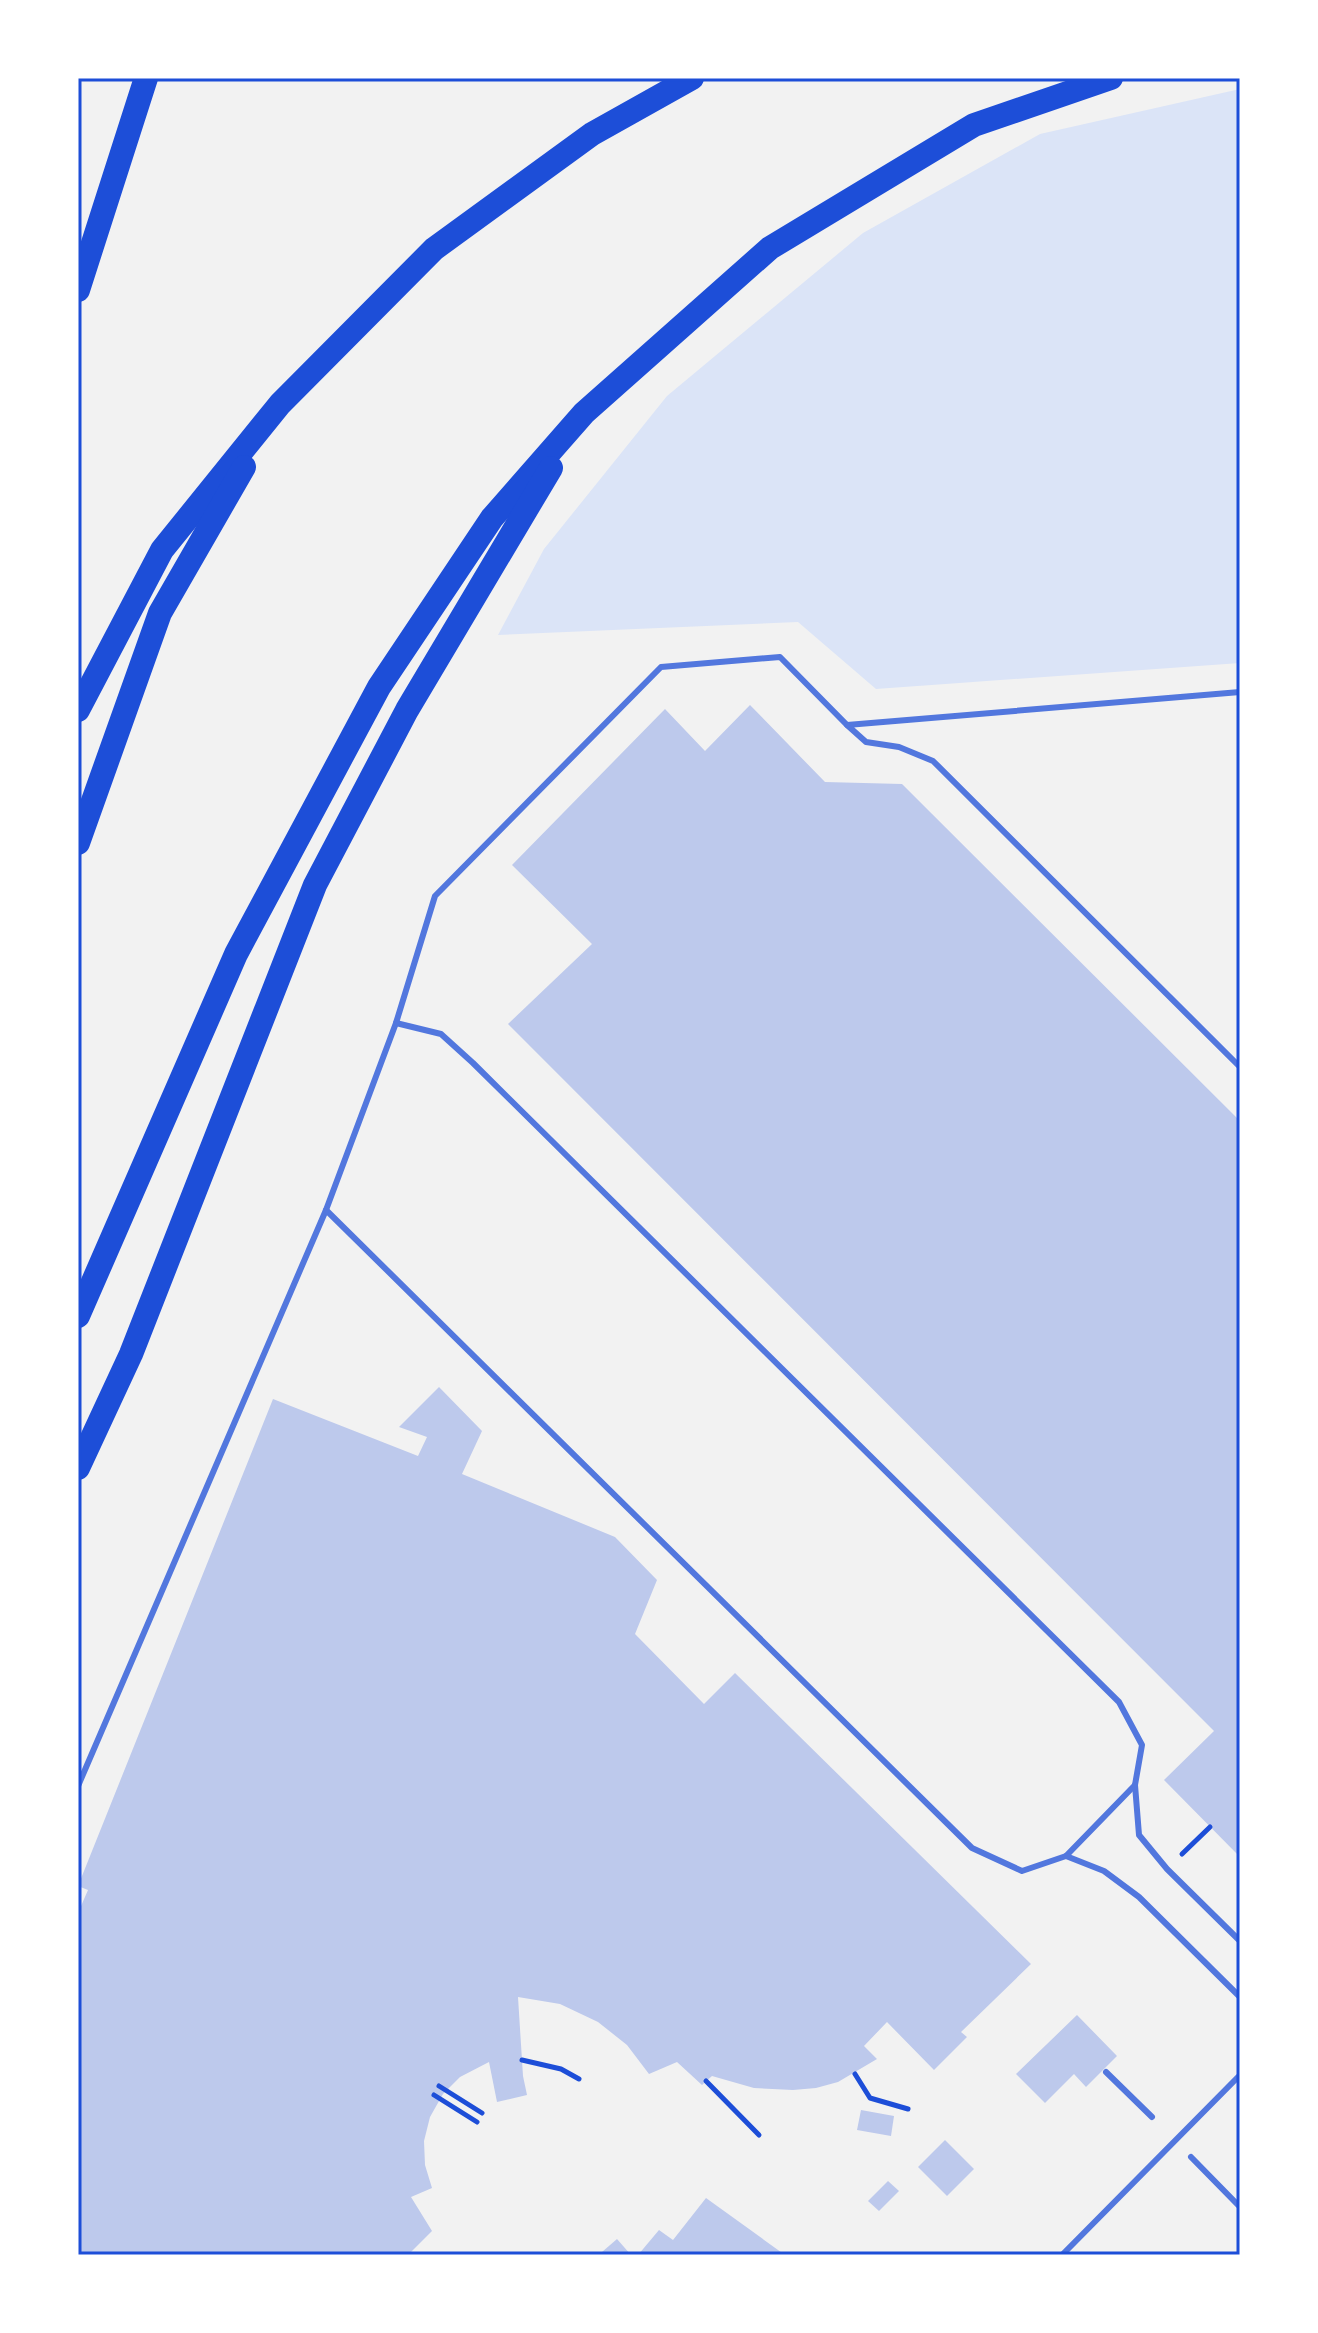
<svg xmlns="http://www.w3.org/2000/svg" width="1318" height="2333" viewBox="0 0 1318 2333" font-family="'Golos Text',sans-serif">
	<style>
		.green { fill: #dbe4f7 }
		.building { fill: #bdc9ec }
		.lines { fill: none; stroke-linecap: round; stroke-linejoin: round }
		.path { stroke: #1d4ed8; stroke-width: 5 }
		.service { stroke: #5277de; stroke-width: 6 }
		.motorway { stroke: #1d4ed8; stroke-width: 24 }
		.neatline { fill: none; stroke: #1d4ed8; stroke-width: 3 }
	</style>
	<rect width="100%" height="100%" fill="#f2f2f2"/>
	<!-- green -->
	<path class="green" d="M1240,89V663L876,689L798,622L498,635L544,549L667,396L863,233L1040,134Z"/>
	<!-- building -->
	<g class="building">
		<path d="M750,705L825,782L902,784L1240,1121V1857L1164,1780L1214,1731L508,1024L592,944L512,865L665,709L705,751Z"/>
		<path d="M439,1387L482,1431L462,1474L615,1537L657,1580L635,1634L704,1704L735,1673L1031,1964L961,2032L967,2037L934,2070L887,2022L864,2046L877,2059L838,2082L816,2088L793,2090L754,2088L712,2076L702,2085L677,2062L649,2074L627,2045L598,2022L560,2004L518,1997L523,2076L527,2095L497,2102L489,2062L460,2077L443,2094L430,2117L424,2141L425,2165L432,2188L411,2197L432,2231L408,2255H78V1913L88,1890L78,1886L273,1399L418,1456L427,1437L399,1427Z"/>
		<path d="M1077,2015L1117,2056L1086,2087L1074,2074L1045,2103L1016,2074Z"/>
		<path d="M861,2110L894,2116L891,2136L857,2130Z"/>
		<path d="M945,2140L974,2169L947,2196L918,2167Z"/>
		<path d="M888,2181L899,2191L879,2211L868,2201Z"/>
		<path d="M706,2198L785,2255H638L659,2230L673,2240Z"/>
		<path d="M617,2239L631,2255H604L602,2252Z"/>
	</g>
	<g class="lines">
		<!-- path -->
		<g class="path">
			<path d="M1182,1854L1210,1827"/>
			<path d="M522,2060L561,2069L579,2079"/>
			<path d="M855,2074L870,2098L908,2109"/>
			<path d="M706,2081L759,2135"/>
			<path d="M439,2086L482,2113"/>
			<path d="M434,2095L477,2122"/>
		</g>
		<!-- service -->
		<g class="service">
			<path d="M1240,692L847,725L866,742L899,747L933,761L1240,1067"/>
			<path d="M326,1210L972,1848L1022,1871L1066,1856L1135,1785L1142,1745L1119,1702L473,1063L441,1034L396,1023"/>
			<path d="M1135,1785L1139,1835L1167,1869L1240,1941"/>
			<path d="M78,1786L326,1210L396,1023L435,896L661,667L780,657L847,725"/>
			<path d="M1066,1856L1104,1871L1139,1897L1240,1997"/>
			<path d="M1106,2072L1152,2117"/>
			<path d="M1191,2157L1240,2207"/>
			<path d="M1062,2255L1240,2075"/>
		</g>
		<!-- motorway -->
		<g class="motorway">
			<path d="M78,290L146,78"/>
			<path d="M78,710L162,550L280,404L434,249L592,134L692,78"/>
			<path d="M78,843L160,613L244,467"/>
			<path d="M78,1316L236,954L379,687L492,518L584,413L770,248L974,125L1111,78"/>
			<path d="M78,1468L131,1354L315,885L407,710L551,468"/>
		</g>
	</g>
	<!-- border -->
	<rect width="1318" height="2333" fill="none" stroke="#ffffff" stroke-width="160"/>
	<rect x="80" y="80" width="1158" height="2173" class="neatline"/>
</svg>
